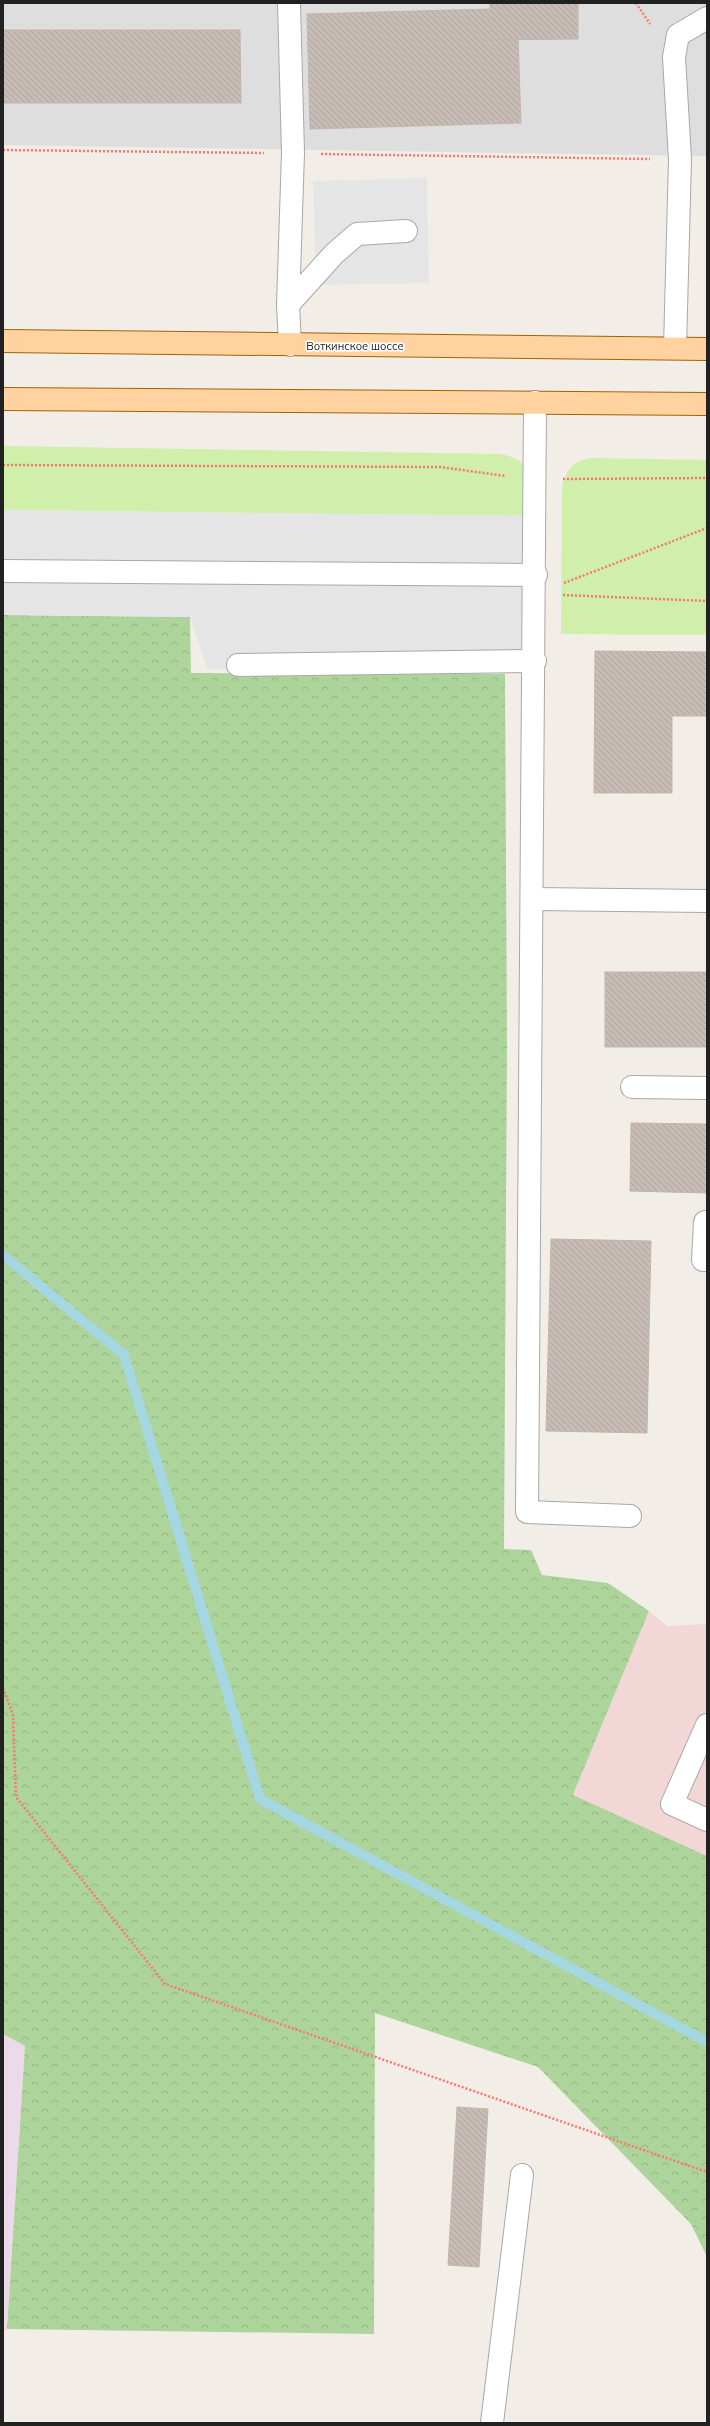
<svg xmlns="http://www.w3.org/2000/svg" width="710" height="2426" viewBox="0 0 710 2426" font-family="Mulish,sans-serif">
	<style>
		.residential { fill: #dfdede }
		.commercial { fill: #f3d6d6 }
		.industrial { fill: #ecd9e9 }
		.grass { fill: #cfefab }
		.forest { fill: url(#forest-crowns) }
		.parking { fill: #e5e5e5 }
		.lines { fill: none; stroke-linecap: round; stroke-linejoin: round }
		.stream { stroke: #a5d7e2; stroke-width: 10 }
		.building { fill: url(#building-back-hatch); stroke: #c5b4a9 }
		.minor-casing { stroke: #a8a8a8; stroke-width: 24 }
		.major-casing { stroke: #9f6400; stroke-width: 24 }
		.path { stroke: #ff756c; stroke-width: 2.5; stroke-dasharray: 2 2; stroke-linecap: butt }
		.minor { stroke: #fff; stroke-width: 22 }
		.major { stroke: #ffd2a0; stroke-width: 22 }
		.labels { text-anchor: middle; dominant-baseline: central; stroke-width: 3.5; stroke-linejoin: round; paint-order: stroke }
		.street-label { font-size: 11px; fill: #212121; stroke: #fff }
	</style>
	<defs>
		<pattern id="forest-crowns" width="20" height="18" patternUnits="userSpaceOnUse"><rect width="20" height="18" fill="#add49a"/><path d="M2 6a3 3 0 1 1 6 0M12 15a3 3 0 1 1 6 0" fill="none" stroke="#95b684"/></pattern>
		<pattern id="building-back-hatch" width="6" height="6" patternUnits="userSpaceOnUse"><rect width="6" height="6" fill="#c7bdb6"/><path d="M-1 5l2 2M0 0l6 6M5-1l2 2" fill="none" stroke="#aba29c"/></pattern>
	</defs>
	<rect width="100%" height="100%" fill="#f2eee7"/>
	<!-- residential -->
	<path class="residential" d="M3,3H707V156L3,145Z"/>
	<!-- commercial -->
	<path class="commercial" d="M649,1611L667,1626L707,1624V1856L573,1796Z"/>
	<!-- industrial -->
	<path class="industrial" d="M3,2034L25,2046L7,2329L3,2333Z"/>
	<!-- grass -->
	<g class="grass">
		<path d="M3,446L500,454C538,460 527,486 526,516L3,510Z"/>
		<path d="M593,458L707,460V635L561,634L562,486C568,467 573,461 593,458Z"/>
	</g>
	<!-- forest -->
	<path class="forest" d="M3,615L190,617L191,673L505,674L507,1044L504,1549L531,1550L542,1575L608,1583L649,1611L573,1795L707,1856V2257L691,2224L538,2067L375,2013L374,2334L7,2329L25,2046L3,2034Z"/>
	<!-- parking -->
	<g class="parking">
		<path d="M427,178L429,283L316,285L313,181Z"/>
		<path d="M3,510L526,516L524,672L207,669L190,617L3,615Z"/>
	</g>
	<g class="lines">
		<!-- stream -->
		<path class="stream" d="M3,1255L124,1355L260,1799L707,2042"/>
	</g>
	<!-- building -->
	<g class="building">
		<path d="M490,3H578V39L490,40Z"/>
		<path d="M490,9V40L518,39L521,123L310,129L307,14Z"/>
		<path d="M3,30H240L241,103H3Z"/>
		<path d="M595,651L707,652V716H672V793H594Z"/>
		<rect x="605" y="972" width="102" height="75"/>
		<path d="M631,1123L707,1124V1193L630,1191Z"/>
		<path d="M551,1239L651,1241L647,1433L546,1431Z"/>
		<path d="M457,2107L488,2109L479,2267L448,2265Z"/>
	</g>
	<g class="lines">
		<!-- minor casing -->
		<g class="minor-casing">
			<g id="minor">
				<path d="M289,3L293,153L288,305L290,345"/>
				<path d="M288,305L334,254L357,234L406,231"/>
				<path d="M675,348L680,159L674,57L678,35L707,18"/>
				<path d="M535,402L527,1512L630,1516"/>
				<path d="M3,571L536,575"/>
				<path d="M238,665L535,661"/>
				<path d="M533,899L707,901"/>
				<path d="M632,1087L707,1088"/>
				<path d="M707,1222H705L703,1260H707"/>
				<path d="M707,1725L672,1804L707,1820"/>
				<path d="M492,2423L522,2175"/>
			</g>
		</g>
		<!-- major casing -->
		<g class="major-casing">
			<g id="major">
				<path d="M3,341L707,349"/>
				<path d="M3,399L707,404"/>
			</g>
		</g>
		<!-- path -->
		<g class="path">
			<path d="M636,3L650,24"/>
			<path d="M3,150L264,153"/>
			<path d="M321,154L650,159"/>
			<path d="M3,465L440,467L506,476"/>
			<path d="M563,479L707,478"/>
			<path d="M564,583L707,528"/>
			<path d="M563,595L707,601"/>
			<path d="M3,1688L13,1715L16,1797L165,1984L707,2172"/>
		</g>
		<!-- minor -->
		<use href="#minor" class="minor"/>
		<!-- major -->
		<use href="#major" class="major"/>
	</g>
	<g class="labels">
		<!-- street labels -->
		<g class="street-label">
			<text x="355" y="346">Воткинское шоссе</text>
		</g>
	</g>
	<!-- border -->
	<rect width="710" height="2426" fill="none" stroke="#212121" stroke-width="8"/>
</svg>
